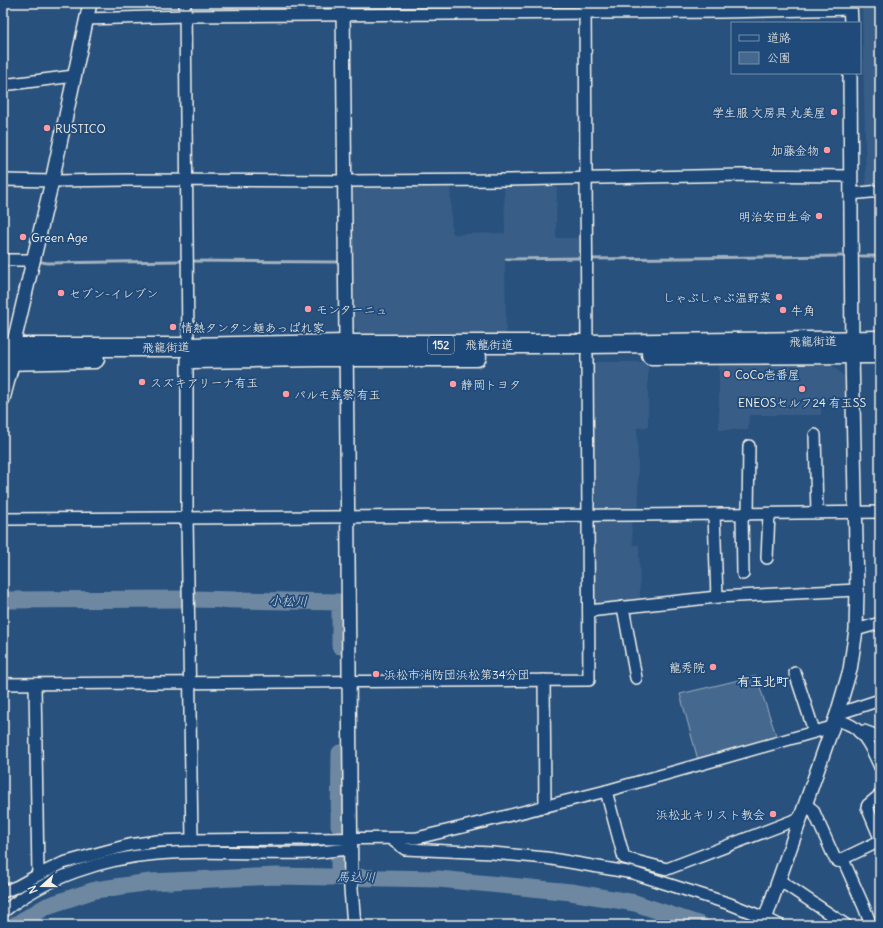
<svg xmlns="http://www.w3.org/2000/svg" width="883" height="928" viewBox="0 0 883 928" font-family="Delius,'Klee One',sans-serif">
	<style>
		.built { fill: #375d86 }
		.green { fill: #45688e; stroke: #9cacbb }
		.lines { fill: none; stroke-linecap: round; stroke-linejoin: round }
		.stream { stroke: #a4b2be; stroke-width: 3 }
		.river { stroke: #6e88a2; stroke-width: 17 }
		.minor-casing { stroke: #f4f1e8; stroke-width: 14 }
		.tertiary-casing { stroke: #f4f1e8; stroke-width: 16 }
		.trunk-casing { stroke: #f4f1e8; stroke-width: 21 }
		.minor { stroke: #1f4a7a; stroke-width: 11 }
		.tertiary { stroke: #1f4a7a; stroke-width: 13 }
		.trunk { stroke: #1f4a7a; stroke-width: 18 }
		.poi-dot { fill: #ff9aa2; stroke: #1f4a7a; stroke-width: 1.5 }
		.labels { text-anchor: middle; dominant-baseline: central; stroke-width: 3.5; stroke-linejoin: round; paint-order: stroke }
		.shield { fill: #1f4a7a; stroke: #b4bfc7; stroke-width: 1 }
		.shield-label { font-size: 11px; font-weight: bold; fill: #f4f1e8 }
		.poi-label { font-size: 12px; fill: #f4f1e8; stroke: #1f4a7a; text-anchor: start }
		.street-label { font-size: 12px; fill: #f4f1e8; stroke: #1f4a7a }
		.water-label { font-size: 13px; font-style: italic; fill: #d9dcda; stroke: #1f4a7a }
		.neighbourhood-label { font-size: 13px; font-weight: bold; fill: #f4f1e8; stroke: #1f4a7a }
	</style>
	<rect width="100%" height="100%" fill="#28517e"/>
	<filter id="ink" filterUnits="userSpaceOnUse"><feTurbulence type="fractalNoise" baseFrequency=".025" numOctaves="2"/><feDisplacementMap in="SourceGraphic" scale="8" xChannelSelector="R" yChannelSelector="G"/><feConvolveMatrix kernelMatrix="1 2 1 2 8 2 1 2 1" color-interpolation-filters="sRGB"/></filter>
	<g filter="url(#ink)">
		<!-- built -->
		<g class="built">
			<path d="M862,3H880V186L866,188Z"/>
			<path d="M450,182L452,232L454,234L505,233L504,184L557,183L556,238H583V257H505L506,335L364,337L352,327L351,186Z"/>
			<path d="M590,362H648V427L637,428L639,512H591Z"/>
			<path d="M719,364H831L845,377V398L821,399V415H749L748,430H719Z"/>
			<path d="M591,520H631L633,545H639L640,599L593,606Z"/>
		</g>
		<!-- green -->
		<path class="green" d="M756,676L777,738L698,760L680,694Z"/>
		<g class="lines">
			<!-- stream -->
			<g class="stream">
				<path d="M860,256H880"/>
				<path d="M506,259L583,258"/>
				<path d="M590,259L844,256"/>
				<path d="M42,262L47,263L180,261L337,262"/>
			</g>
			<!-- river -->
			<g class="river">
				<path d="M192,599L340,602V646"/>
				<path d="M3,600L185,599"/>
				<path d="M339,825L340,753"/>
				<path d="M339,858V876"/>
				<path d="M15,925L47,906L95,890L150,882L276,876L439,879L571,892L635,903L701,925"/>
			</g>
			<!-- minor casing -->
			<g class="minor-casing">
				<g id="minor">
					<path d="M185,3L188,347"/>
					<path d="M585,3L587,344"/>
					<path d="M86,19L185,16L721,12L851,9"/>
					<path d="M3,85L74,76"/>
					<path d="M3,180L52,181L128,180L345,181L509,180L741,175L850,176"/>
					<path d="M850,194L880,191"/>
					<path d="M3,260H34"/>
					<path d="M187,359V518L192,840"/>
					<path d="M815,435L817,513"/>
					<path d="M714,514L717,597"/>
					<path d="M742,514L743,574"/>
					<path d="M748,514L749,446"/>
					<path d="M3,519L639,515L880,512"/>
					<path d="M767,558L769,514"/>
					<path d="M623,607L636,678"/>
					<path d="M589,611L717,597L857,590"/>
					<path d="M856,630L880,623"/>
					<path d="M795,673L814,731"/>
					<path d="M544,680L545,807"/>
					<path d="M3,684L589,680L587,355"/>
					<path d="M35,684L38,875"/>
					<path d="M837,714L880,700"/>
					<path d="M835,719C840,721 847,723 852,726C866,734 874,754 880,767"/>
					<path d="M859,732L864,731L880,737"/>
					<path d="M606,791L624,858L667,869L800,818"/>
					<path d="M880,795L868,805L867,807L880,838"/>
					<path d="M805,804L813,810L835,859L838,861L843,862L845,864L864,907L871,925"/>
					<path d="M391,839L405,849L492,853L546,858L633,873L730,904L765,918L779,925"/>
					<path d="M838,861L880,841"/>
					<path d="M779,880L846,925"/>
					<path d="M3,892L18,886L38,875L63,863L99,853L129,845L157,841L188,840L417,838L467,826L606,791L832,727"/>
					<path d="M3,912C44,878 104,858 157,854C207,849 258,855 308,853C322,852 337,850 351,849"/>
				</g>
			</g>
			<!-- tertiary casing -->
			<g class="tertiary-casing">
				<g id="tertiary">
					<path d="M343,3L351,889L354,925"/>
					<path d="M850,3L851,23"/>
					<path d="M3,399L13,361V346L52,181L90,3"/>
					<path d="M763,925L837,714L850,670L856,630L857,590L852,354L850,73"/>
				</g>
			</g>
			<!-- trunk casing -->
			<g class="trunk-casing">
				<g id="trunk">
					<path d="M3,347H188L347,344H587L880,340"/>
					<path d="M651,355L880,354"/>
					<path d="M191,359L318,357H477"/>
					<path d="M3,361L95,359"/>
				</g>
			</g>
			<!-- minor -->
			<use href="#minor" class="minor"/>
			<!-- tertiary -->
			<use href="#tertiary" class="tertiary"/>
			<!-- trunk -->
			<use href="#trunk" class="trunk"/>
		</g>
	</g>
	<!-- markers -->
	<g class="poi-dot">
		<circle cx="834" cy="112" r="4"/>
		<circle cx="47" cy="128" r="4"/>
		<circle cx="827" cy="150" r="4"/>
		<circle cx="819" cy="216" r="4"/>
		<circle cx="23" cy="237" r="4"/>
		<circle cx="61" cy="293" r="4"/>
		<circle cx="779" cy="297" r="4"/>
		<circle cx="308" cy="309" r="4"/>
		<circle cx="783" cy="310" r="4"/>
		<circle cx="173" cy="327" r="4"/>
		<circle cx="727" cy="374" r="4"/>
		<circle cx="142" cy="382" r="4"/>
		<circle cx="453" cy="384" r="4"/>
		<circle cx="802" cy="389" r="4"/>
		<circle cx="286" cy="394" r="4"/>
		<circle cx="713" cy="667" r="4"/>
		<circle cx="376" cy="674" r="4"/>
		<circle cx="773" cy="814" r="4"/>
	</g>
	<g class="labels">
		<!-- shield labels -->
		<rect class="shield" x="428" y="336" width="26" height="18" rx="3"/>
		<g class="shield-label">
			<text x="441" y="345">152</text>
		</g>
		<!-- poi labels -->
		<g class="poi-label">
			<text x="826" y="112" text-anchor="end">学生服 文房具 丸美屋</text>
			<text x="55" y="128">RUSTICO</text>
			<text x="819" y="150" text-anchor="end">加藤金物</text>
			<text x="811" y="216" text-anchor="end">明治安田生命</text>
			<text x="31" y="237">Green Age</text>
			<text x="69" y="293">セブン-イレブン</text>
			<text x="771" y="297" text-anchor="end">しゃぶしゃぶ温野菜</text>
			<text x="316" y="309">モンターニュ</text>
			<text x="791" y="310">牛角</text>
			<text x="181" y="327">情熱タンタン麺あっぱれ家</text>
			<text x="735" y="374">CoCo壱番屋</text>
			<text x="150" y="382">スズキアリーナ有玉</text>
			<text x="461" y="384">静岡トヨタ</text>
			<text x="294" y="394">パルモ葬祭 有玉</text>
			<text x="802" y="402" text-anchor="middle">ENEOSセルフ24 有玉SS</text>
			<text x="705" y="667" text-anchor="end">龍秀院</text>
			<text x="384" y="674">浜松市消防団浜松第34分団</text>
			<text x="765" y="814" text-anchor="end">浜松北キリスト教会</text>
		</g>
		<!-- street labels -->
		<g class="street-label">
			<text transform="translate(813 341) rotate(-1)">飛龍街道</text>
			<text x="489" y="344">飛龍街道</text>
			<text transform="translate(166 347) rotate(-1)">飛龍街道</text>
		</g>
		<!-- water labels -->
		<g class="water-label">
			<text transform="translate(288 601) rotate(1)">小松川</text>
			<text transform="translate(356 877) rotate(1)">馬込川</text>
		</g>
		<!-- neighbourhood labels -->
		<g class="neighbourhood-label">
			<text x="763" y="681">有玉北町</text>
		</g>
	</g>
	<!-- margin -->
	<rect width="883" height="928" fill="none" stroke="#1f4a7a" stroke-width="16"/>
	<rect x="8" y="8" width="867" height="912" fill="none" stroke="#f4f1e8" stroke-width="1.5" filter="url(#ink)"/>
	<!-- legend -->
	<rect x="731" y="22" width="130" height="52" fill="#1f4a7a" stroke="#748da6"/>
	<rect x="739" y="35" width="20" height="6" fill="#1f4a7a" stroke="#748da6"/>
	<text x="767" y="42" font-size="12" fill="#f4f1e8">道路</text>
	<rect x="739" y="52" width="20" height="12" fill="#45688e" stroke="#748da6"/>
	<text x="767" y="62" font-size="12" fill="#f4f1e8">公園</text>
	<!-- north arrow -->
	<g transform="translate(42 886) rotate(249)" stroke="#1f4a7a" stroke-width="3" paint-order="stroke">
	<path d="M0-3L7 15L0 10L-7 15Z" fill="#f4f1e8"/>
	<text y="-6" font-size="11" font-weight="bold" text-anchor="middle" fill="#f4f1e8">N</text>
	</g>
</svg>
